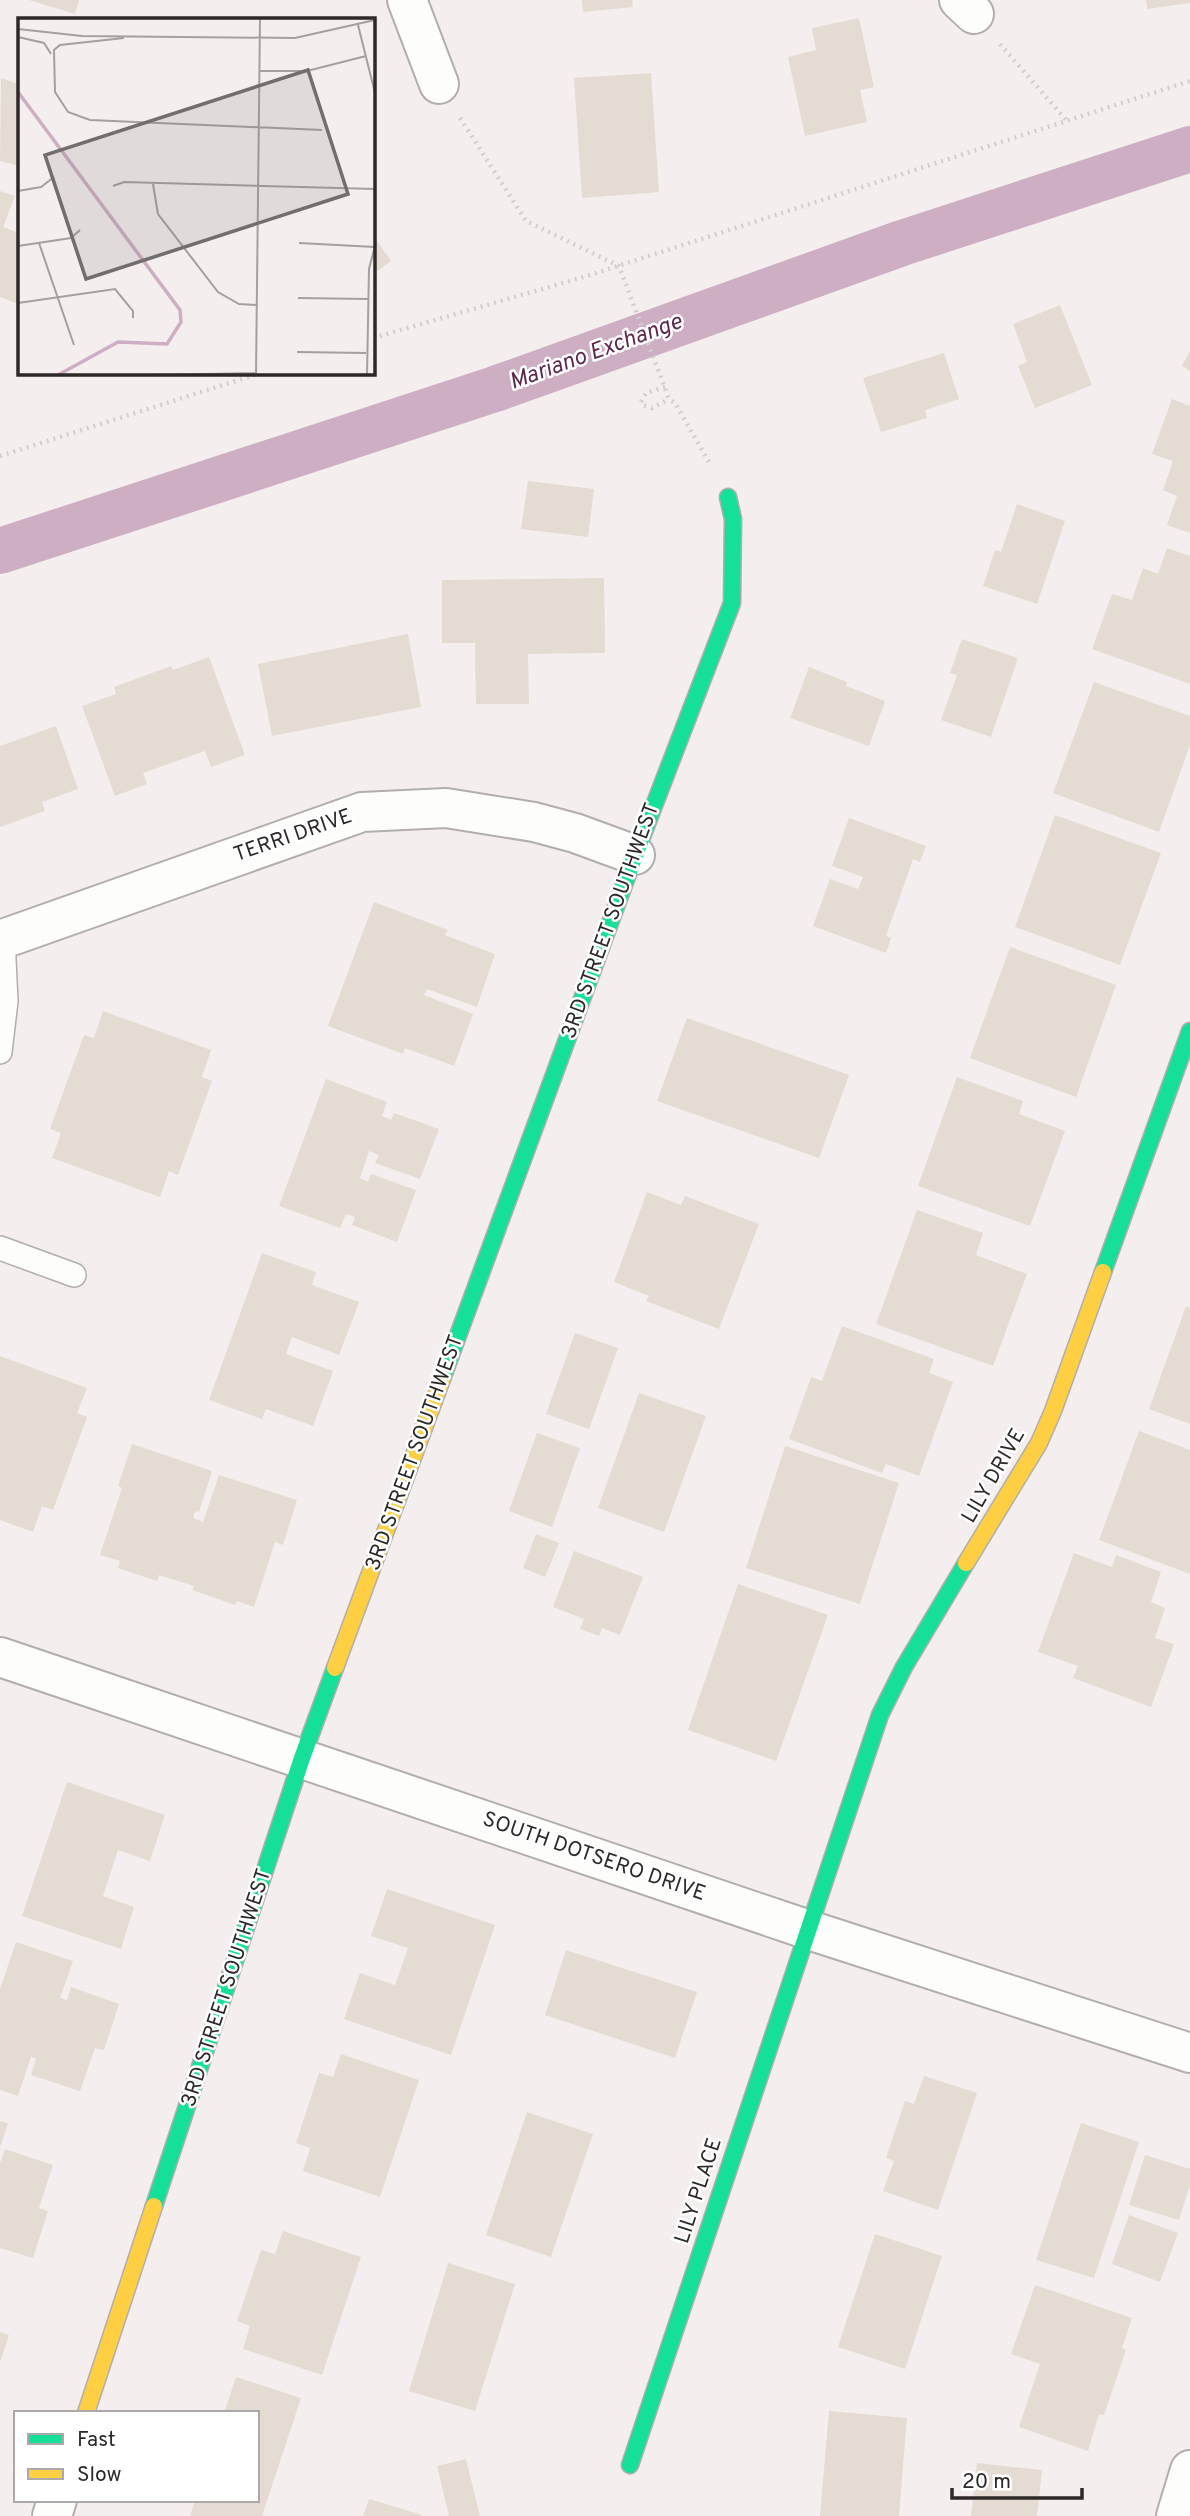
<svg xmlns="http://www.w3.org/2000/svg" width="1190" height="2516" viewBox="0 0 1190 2516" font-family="Overpass,sans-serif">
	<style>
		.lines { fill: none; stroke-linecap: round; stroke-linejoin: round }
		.canal { stroke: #cdaec2; stroke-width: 46 }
		.building { fill: #e4dbd2 }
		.lane-casing { stroke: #b1aead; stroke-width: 26 }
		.street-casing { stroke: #b1aead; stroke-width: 42 }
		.fast-casing { stroke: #b1aead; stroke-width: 19 }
		.slow-casing { stroke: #b1aead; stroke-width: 19 }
		.path { stroke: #d1cfcf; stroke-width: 4.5; stroke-dasharray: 2 5; stroke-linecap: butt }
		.lane { stroke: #fdfdfc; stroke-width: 23 }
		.street { stroke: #fdfdfc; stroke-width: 38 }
		.fast { stroke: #16e098; stroke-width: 16 }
		.slow { stroke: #ffcf43; stroke-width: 16 }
		.labels { text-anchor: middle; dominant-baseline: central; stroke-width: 5; stroke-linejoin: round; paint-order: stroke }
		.street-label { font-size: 21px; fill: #2c2928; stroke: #fff }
		.water-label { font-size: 23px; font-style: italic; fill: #5d284f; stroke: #fff }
		.inset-river { fill: none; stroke: #cdaec2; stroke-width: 3.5 }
		.inset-road { fill: none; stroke: #a4a09f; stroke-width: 2 }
		.view { fill: #726e6d; fill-opacity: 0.15; stroke: #726e6d; stroke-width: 3.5 }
		.inset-edge { fill: none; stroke: #2c2928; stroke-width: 3.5 }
	</style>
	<rect width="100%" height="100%" fill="#f4efee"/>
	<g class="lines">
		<!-- canal -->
		<path class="canal" d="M0,551L495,389L902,243L1190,149"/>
	</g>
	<!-- building -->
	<g class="building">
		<path d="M29,0H79L75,14Z"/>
		<path d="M582,0H632L633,7L583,12Z"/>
		<path d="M1146,0H1190V3L1147,9Z"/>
		<path d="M859,18L874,87L860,90L867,122L805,136L788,57L816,50L812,28Z"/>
		<path d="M651,73L659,192L582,198L574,78Z"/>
		<path d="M1,78L19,84V166L0,161Z"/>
		<path d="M0,191L15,196L3,227L19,233L18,304L0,297Z"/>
		<path d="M373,235L391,261L373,274Z"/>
		<path d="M1060,305L1092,385L1035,408L1018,366L1027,362L1013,324Z"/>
		<path d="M1190,351V371L1182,366Z"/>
		<path d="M944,353L959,399L925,410L927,418L881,432L863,378Z"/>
		<path d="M1172,399L1190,406V533L1167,525L1177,496L1163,490L1173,461L1152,454Z"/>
		<path d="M528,481L594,489L588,537L521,529Z"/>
		<path d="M1017,504L1065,521L1037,604L983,586L995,550L1001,552Z"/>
		<path d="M1167,548L1190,556V684L1092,649L1112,594L1132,600L1143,568L1158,574Z"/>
		<path d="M604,578L605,653L528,654L529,704H476L475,643H442V580Z"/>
		<path d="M408,634L421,707L272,736L258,664Z"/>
		<path d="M962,639L1018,658L991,737L941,720L957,675L950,673Z"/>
		<path d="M209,657L245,755L211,767L205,751L143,773L147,784L115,796L82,706L116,694L114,687L171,666L173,670Z"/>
		<path d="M809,667L847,682L846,686L885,701L869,746L790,718Z"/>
		<path d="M1094,682L1190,716V745L1159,832L1053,793Z"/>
		<path d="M56,726L78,789L42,802L45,811L0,827V746Z"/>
		<path d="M1055,815L1161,853L1120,965L1015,927Z"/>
		<path d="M849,818L926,846L920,862L913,859L886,936L891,938L886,953L813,926L830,879L858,889L863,877L832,866Z"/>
		<path d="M374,902L448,930L445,935L495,954L477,1007L427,989L424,995L473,1014L454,1066L405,1048L403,1054L328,1026Z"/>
		<path d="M1010,947L1116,985L1076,1097L970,1058Z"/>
		<path d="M103,1011L211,1050L202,1077L212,1081L178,1175L169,1171L160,1197L52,1158L61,1133L50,1129L84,1035L94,1038Z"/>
		<path d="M687,1018L849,1075L819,1158L657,1101Z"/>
		<path d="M957,1077L1023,1101L1019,1114L1065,1131L1030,1226L918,1186Z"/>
		<path d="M326,1079L387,1102L382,1116L391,1120L394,1113L439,1129L420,1179L375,1163L379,1155L369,1151L360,1178L368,1182L371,1174L416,1190L397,1242L352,1225L355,1217L346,1214L340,1228L279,1206Z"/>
		<path d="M647,1192L681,1205L685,1196L759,1224L719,1329L646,1301L649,1296L614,1282Z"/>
		<path d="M917,1210L983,1233L976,1255L1027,1274L993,1366L876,1324Z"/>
		<path d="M262,1253L316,1272L312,1285L359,1302L339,1355L292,1337L286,1354L333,1371L313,1426L266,1409L262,1419L209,1400Z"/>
		<path d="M1186,1306L1190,1308V1424L1149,1409Z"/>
		<path d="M842,1326L934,1359L929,1373L953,1382L919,1476L886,1464L882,1473L789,1439L811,1377L822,1381Z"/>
		<path d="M575,1333L618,1348L589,1429L546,1414Z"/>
		<path d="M0,1356L87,1388L77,1413L87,1417L53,1510L42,1506L33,1532L0,1520Z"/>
		<path d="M639,1393L706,1416L664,1532L598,1508Z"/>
		<path d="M1139,1431L1190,1450V1574L1099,1540Z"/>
		<path d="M537,1433L580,1448L552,1527L509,1511Z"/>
		<path d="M132,1444L212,1471L199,1512L195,1511L193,1518L203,1522L219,1475L297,1500L283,1545L275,1542L254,1607L237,1601L235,1605L192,1590L194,1586L159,1575L157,1581L118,1568L120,1561L100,1555L122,1488L118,1486Z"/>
		<path d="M785,1446L899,1483L860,1604L746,1568Z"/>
		<path d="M536,1534L559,1543L545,1577L523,1568Z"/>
		<path d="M574,1551L643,1577L620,1635L602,1628L599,1636L580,1629L584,1619L553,1607Z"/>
		<path d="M1074,1553L1112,1567L1116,1555L1161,1572L1151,1602L1165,1608L1155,1638L1174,1644L1151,1707L1073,1678L1078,1666L1038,1652Z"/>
		<path d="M738,1584L828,1615L776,1761L688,1730Z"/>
		<path d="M67,1782L165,1815L150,1861L118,1850L103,1896L134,1907L121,1949L22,1916Z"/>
		<path d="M387,1889L495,1925L451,2055L344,2019L360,1973L395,1985L408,1948L371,1936Z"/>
		<path d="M16,1942L73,1961L60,1998L67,2000L71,1987L119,2004L104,2050L95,2048L80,2091L31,2075L36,2059L31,2057L18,2096L0,2090V1989Z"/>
		<path d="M566,1950L697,1992L675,2058L545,2015Z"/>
		<path d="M341,2054L419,2080L380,2197L303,2171L310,2148L296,2143L319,2073L333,2077Z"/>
		<path d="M924,2076L977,2093L938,2210L883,2191L894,2161L886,2158L905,2101L914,2104Z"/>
		<path d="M527,2112L593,2134L551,2257L486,2235Z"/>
		<path d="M0,2121L8,2123L1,2145H0Z"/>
		<path d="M1081,2123L1139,2142L1094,2278L1036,2260Z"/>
		<path d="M5,2149L53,2165L39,2208L48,2211L33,2258L0,2248V2163Z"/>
		<path d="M1145,2155L1190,2169V2185L1179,2220L1129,2205Z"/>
		<path d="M1129,2215L1178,2233L1160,2282L1112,2264Z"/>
		<path d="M283,2231L361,2257L322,2375L243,2349L250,2326L237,2321L261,2250L275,2254Z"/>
		<path d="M875,2234L942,2256L905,2369L838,2347Z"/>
		<path d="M448,2263L515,2284L475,2411L409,2391Z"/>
		<path d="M1035,2285L1132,2318L1122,2348L1126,2350L1104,2415L1099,2414L1088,2451L1019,2427L1040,2364L1011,2354Z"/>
		<path d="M0,2332L9,2335L1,2360H0Z"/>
		<path d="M236,2377L301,2398L262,2516H190L195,2500H257V2413H224Z"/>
		<path d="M829,2411L907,2418L899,2516H820Z"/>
		<path d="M466,2459L480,2516H449L437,2466Z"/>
		<path d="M977,2463L1042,2470L1037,2516H971Z"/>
		<path d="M369,2499L422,2515L421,2516H363Z"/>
	</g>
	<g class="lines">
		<!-- lane casing -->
		<g class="lane-casing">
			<g id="lane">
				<path d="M0,1052L6,1001L3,939"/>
				<path d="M0,1248L74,1275"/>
			</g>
		</g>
		<!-- street casing -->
		<g class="street-casing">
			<g id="street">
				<path d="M407,0L439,84"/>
				<path d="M959,0L974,14"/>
				<path d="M0,940L362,812L446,808L534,822L575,833L635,855"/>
				<path d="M0,1657L809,1930L1190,2053"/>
				<path d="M52,2516L57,2500"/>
				<path d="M1176,2516L1190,2470"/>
			</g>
		</g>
		<!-- fast casing -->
		<g class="fast-casing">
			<g id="fast">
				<path d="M1103,1272L1190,1031"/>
				<path d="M442,1379L635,855L732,603L733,519L728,497"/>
				<path d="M154,2206L302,1758L335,1668"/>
				<path d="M630,2465L880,1715L904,1667L966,1563"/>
			</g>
		</g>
		<!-- slow casing -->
		<g class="slow-casing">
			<g id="slow">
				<path d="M966,1563L1039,1443L1053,1411L1103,1272"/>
				<path d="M335,1668L442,1379"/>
				<path d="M86,2413L154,2206"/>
			</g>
		</g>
		<!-- path -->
		<g class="path">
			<path d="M1000,44L1066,120"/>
			<path d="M460,118L526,221L619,266L669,399L675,403L709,462"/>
			<path d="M373,338L587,276L1190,81"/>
			<path d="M665,387L646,393L641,402L643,405L652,408L669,399"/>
			<path d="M0,456L261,373"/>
		</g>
		<!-- lane -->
		<use href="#lane" class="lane"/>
		<!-- street -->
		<use href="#street" class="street"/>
		<!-- fast -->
		<use href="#fast" class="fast"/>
		<!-- slow -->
		<use href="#slow" class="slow"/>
	</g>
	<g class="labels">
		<!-- street labels -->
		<g class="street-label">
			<text transform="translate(293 836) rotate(-19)">TERRI DRIVE</text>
			<text transform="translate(611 921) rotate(-70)">3RD STREET SOUTHWEST</text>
			<text transform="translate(415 1453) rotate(-70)">3RD STREET SOUTHWEST</text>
			<text transform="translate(994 1476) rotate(-60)">LILY DRIVE</text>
			<text transform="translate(594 1857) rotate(19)">SOUTH DOTSERO DRIVE</text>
			<text transform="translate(227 1988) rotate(-72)">3RD STREET SOUTHWEST</text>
			<text transform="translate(699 2191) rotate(-72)">LILY PLACE</text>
		</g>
		<!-- water labels -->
		<g class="water-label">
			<text transform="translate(596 353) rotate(-20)">Mariano Exchange</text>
		</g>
	</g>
	<!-- overview -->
	<g transform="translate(18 18)">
		<rect width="357" height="357" fill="#f4efee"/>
		<path class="inset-river" d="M0,74L162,292L163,304L149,326L100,324L40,357"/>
		<path class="inset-road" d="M340,7L357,75M0,11L64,18L277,20L357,2M0,19L26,25L33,36M106,20L42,27L36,32L37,74L50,94L72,102L304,112M242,53H289L348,38M135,166L140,196L200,274L221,286L240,287M95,168L106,164L357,171M0,173L23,169L36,159M21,225L56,327M281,225L357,229M0,228L53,220L62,212M280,280L350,281M0,285L97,271L115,293V300M279,334L348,335M133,357L238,355M238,357L242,0M349,357L351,251L357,228"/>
		<path class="view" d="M290,52L330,176L68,261L27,137Z"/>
		<rect width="357" height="357" class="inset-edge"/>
	</g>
	<!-- legend -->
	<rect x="14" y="2411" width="245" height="91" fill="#ffffff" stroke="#aba9a9" stroke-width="2"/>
	<rect x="28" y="2434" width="35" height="10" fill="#16e098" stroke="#aba9a9" stroke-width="2"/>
	<text x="77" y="2446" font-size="21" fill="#2c2928">Fast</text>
	<rect x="28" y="2469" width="35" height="10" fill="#ffcf43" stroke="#aba9a9" stroke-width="2"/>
	<text x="77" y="2481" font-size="21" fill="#2c2928">Slow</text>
	<!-- scale -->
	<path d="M952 2488v10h130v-10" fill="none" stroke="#2c2928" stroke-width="3.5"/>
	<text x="962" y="2488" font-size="21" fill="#2c2928" stroke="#ffffff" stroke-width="5" paint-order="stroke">20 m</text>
</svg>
